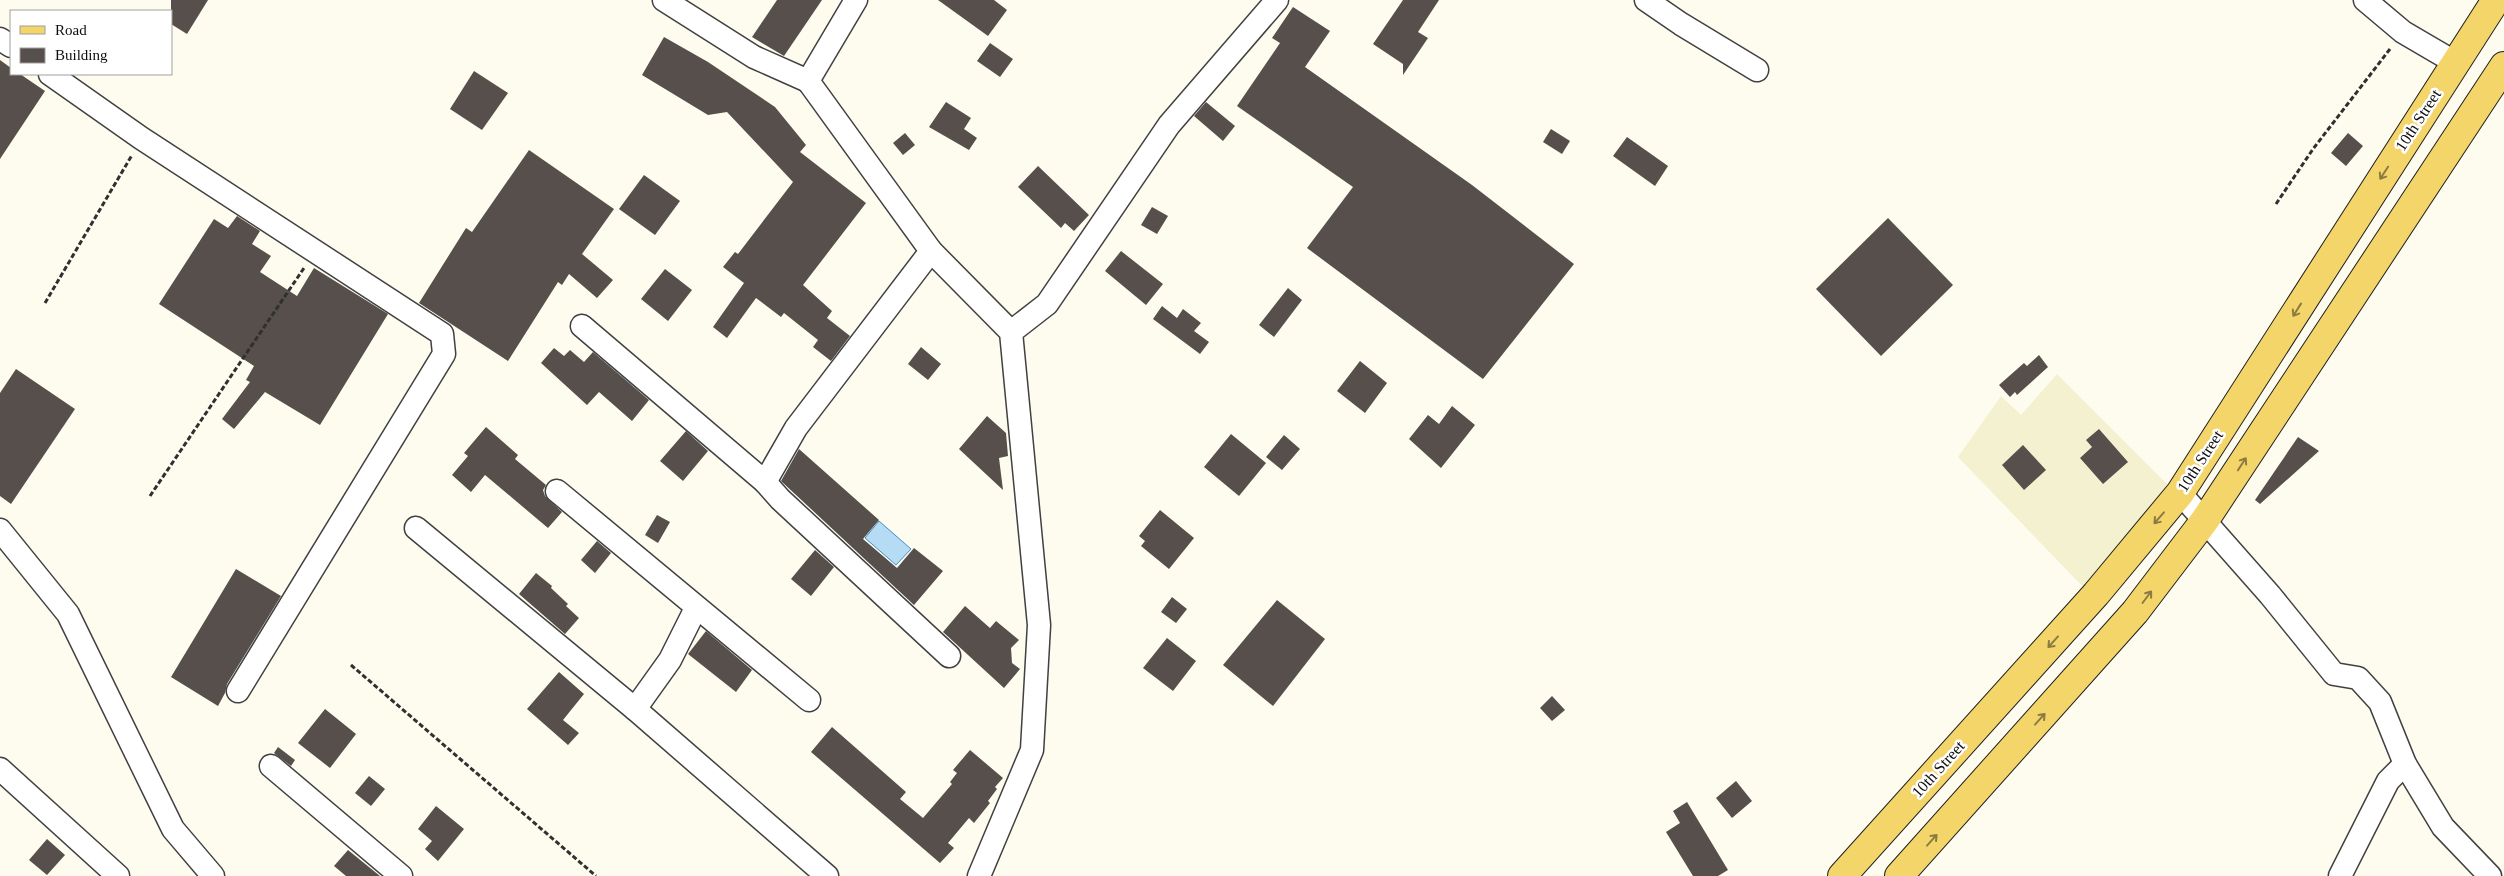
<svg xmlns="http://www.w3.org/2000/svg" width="2504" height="876" viewBox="0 0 2504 876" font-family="'Times New Roman',serif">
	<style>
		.farmland { fill: #f4f1d0 }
		.water { fill: #b6dbf4; stroke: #3f8fc8 }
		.building { fill: #564f4b }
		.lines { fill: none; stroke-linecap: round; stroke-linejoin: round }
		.minor-casing { stroke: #414141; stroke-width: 25 }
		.major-casing { stroke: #1f1f1f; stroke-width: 30 }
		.path { stroke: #303030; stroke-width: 3; stroke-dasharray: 5 2.5; stroke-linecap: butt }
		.minor { stroke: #fff; stroke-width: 22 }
		.major { stroke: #f3d56a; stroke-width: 28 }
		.oneway { stroke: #8c7b41 }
		.labels { text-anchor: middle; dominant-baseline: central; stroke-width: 5; stroke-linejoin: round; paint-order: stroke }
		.street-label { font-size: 16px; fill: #0e0e0e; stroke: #fff }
	</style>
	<rect width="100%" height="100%" fill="#fefcef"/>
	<!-- farmland -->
	<path class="farmland" d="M2057,374L2169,486L2084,588L1958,457L2001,396L2021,415Z"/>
	<!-- water -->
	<path class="water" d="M879,521L911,549L896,565L865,538Z"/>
	<!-- building -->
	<g class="building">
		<path d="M171,0H208L187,34L171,24Z"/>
		<path d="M777,0H822L784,56L752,37Z"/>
		<path d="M938,0H994L1007,10L988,36Z"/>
		<path d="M1403,0H1439L1418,32L1428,38L1403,75V64L1373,44Z"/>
		<path d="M1293,7L1330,31L1305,67L1472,185L1574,264L1483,379L1307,248L1353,187L1237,106L1280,43L1272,38Z"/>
		<path d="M664,37L708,62L775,107L806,145L800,152L866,203L803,285L832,311L827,318L850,336L831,361L813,347L818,340L784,313L781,317L756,298L727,338L713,327L744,283L723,267L735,252L738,254L793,182L727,112L708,115L642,75Z"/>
		<path d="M990,43L1013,59L1000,77L977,61Z"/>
		<path d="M0,60L11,68V74H20L45,91L0,159Z"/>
		<path d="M474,71L508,93L482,130L450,109Z"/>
		<path d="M946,102L971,118L964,129L977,138L969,150L929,127Z"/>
		<path d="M1206,102L1235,126L1223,141L1194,116Z"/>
		<path d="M1551,129L1570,141L1562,154L1543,142Z"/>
		<path d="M905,133L915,145L903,155L893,143Z"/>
		<path d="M2348,133L2363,146L2346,166L2331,153Z"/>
		<path d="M1627,137L1668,166L1655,186L1613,156Z"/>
		<path d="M529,150L614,209L582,254L613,280L597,298L569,274L562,285L558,282L508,361L419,303L466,228L472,232Z"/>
		<path d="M1038,166L1089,215L1074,231L1065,223L1061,228L1018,187Z"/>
		<path d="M644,175L680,201L655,235L619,209Z"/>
		<path d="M1152,207L1168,216L1157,234L1141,225Z"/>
		<path d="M237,216L260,231L252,244L271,256L260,272L297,296L314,268L388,314L320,425L265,392L234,429L222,419L250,382L246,380L254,366L159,304L214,219L228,228Z"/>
		<path d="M1888,218L1953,285L1881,356L1816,289Z"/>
		<path d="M1121,251L1163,284L1146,305L1105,271Z"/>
		<path d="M665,269L692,290L668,321L641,299Z"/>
		<path d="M1288,288L1302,300L1274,337L1259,325Z"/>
		<path d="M1162,306L1177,318L1183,309L1201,323L1194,331L1209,342L1200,354L1153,319Z"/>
		<path d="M921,347L941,364L928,380L908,364Z"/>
		<path d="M554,348L564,356L570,350L584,362L593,352L649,400L632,421L599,392L587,405L541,363Z"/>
		<path d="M2039,355L2048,367L2017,395L2015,392L2010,397L1999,385L2024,363L2027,366Z"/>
		<path d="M1360,361L1387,383L1365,413L1337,391Z"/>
		<path d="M16,369L75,409L11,504L0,496V393Z"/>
		<path d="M1452,406L1475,425L1441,468L1409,439L1428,415L1439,424Z"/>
		<path d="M987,416L1006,433L1008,456L999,458L1003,490L959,449Z"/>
		<path d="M486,427L518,455L515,459L546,485L543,490L545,496L562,512L548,528L485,475L471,492L452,475L468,456L464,453Z"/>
		<path d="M2099,429L2128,462L2103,484L2080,458L2092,447L2086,440Z"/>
		<path d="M686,431L708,451L683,481L660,461Z"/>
		<path d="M1231,434L1266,463L1239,496L1204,467Z"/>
		<path d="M1284,435L1300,449L1282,470L1266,457Z"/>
		<path d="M2298,437L2319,451L2260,504L2255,500Z"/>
		<path d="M2023,445L2046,470L2024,490L2002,465Z"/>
		<path d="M799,449L879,520L863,539L897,568L914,548L943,571L914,605L781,481Z"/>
		<path d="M1160,510L1194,538L1169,569L1141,546L1145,541L1139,536Z"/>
		<path d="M657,515L670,522L658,543L645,535Z"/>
		<path d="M597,541L611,553L595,573L581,560Z"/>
		<path d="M815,550L834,567L811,596L791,579Z"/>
		<path d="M236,569L281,596L227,684L225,693L218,706L171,677Z"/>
		<path d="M536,573L552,586L551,588L568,604L566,606L579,618L565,634L519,594Z"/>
		<path d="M1172,597L1187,609L1176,623L1161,612Z"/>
		<path d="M1277,600L1325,639L1273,706L1223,665Z"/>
		<path d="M965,606L990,628L996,621L1019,640L1011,648L1012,663L1020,669L1004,688L943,632Z"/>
		<path d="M706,631L752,670L736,692L688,654Z"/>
		<path d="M1167,638L1196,661L1173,691L1143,668Z"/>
		<path d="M559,672L584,694L563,720L579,733L568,745L527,709Z"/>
		<path d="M1552,696L1565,710L1552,721L1540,708Z"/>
		<path d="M325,709L356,734L330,768L298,743Z"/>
		<path d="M832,727L906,792L900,799L923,818L952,784L950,782L957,773L953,770L970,750L1003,778L995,787L997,789L988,801L990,803L974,823L969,818L948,843L954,848L940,863L811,752Z"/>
		<path d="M278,747L295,760L291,766L274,753Z"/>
		<path d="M369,776L385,789L371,806L355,793Z"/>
		<path d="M1736,781L1752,801L1732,818L1716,798Z"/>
		<path d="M1687,802L1728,870L1718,876H1693L1666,832L1680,823L1673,811Z"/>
		<path d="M436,806L464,829L438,861L425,849L432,841L418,829Z"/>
		<path d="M47,839L65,855L47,875L29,860Z"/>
		<path d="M348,850L380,876H346L334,866Z"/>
	</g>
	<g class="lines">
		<!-- minor casing -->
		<g class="minor-casing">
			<g id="minor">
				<path d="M664,0L754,57L808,81"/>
				<path d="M856,0L808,81L931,251L1011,332L1039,625L1032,750L979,876"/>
				<path d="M1646,0L1681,24L1757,70"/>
				<path d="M2365,0L2403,32L2456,63"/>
				<path d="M0,39L11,46"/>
				<path d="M50,74L141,138L442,334L444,354L238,691"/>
				<path d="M582,326L765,482L780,499L949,656"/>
				<path d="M1011,332L1047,304L1169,125L1277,0"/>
				<path d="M765,482L796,428L931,251"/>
				<path d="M557,491L809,700"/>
				<path d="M2180,493L2270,595L2334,674L2358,678L2380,702L2405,764L2443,827L2490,876"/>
				<path d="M416,528L635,709L827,876"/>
				<path d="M0,530L68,614L173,829L213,876"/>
				<path d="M635,709L670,660L696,608"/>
				<path d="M271,766L401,876"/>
				<path d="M0,769L118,876"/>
				<path d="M2340,876L2388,781L2405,764"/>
			</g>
		</g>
		<!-- major casing -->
		<g class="major-casing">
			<g id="major">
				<path d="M1842,876L2096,594L2180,493L2496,0"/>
				<path d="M1899,876L2135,612L2205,520L2504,66"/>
			</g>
		</g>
		<!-- path -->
		<g class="path">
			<path d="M2276,204L2313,149L2390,49"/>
			<path d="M45,303L132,155"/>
			<path d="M150,496L304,268"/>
			<path d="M351,665L596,876"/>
		</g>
		<!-- minor -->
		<use href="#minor" class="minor"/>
		<!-- major -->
		<use href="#major" class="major"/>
	</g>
	<!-- one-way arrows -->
	<defs><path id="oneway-shaft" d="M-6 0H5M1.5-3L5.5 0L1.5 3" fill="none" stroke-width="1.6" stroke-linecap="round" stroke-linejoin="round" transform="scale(1.25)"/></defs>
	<g class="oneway">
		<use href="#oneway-shaft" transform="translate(2384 173) rotate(123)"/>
		<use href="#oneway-shaft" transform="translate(2297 310) rotate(122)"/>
		<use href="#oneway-shaft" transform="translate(2242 464) rotate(-57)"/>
		<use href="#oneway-shaft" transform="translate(2159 518) rotate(131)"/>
		<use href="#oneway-shaft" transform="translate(2147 597) rotate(-53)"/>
		<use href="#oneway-shaft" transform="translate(2053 642) rotate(132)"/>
		<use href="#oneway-shaft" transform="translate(2040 719) rotate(-48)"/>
		<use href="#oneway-shaft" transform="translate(1932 840) rotate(-48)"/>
	</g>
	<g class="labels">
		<!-- street labels -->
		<g class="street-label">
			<text transform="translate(2418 120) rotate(-57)">10th Street</text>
			<text transform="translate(2200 461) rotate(-57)">10th Street</text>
			<text transform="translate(1938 769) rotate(-48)">10th Street</text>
		</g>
	</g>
	<!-- legend -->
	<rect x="10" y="10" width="162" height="65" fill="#ffffff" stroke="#9f9f9f"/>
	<rect x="20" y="26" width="25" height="8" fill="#f3d56a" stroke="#9f9f9f"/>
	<text x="55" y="35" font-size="15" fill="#0e0e0e">Road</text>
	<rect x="20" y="48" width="25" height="15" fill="#564f4b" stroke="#9f9f9f"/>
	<text x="55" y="60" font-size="15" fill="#0e0e0e">Building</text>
</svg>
